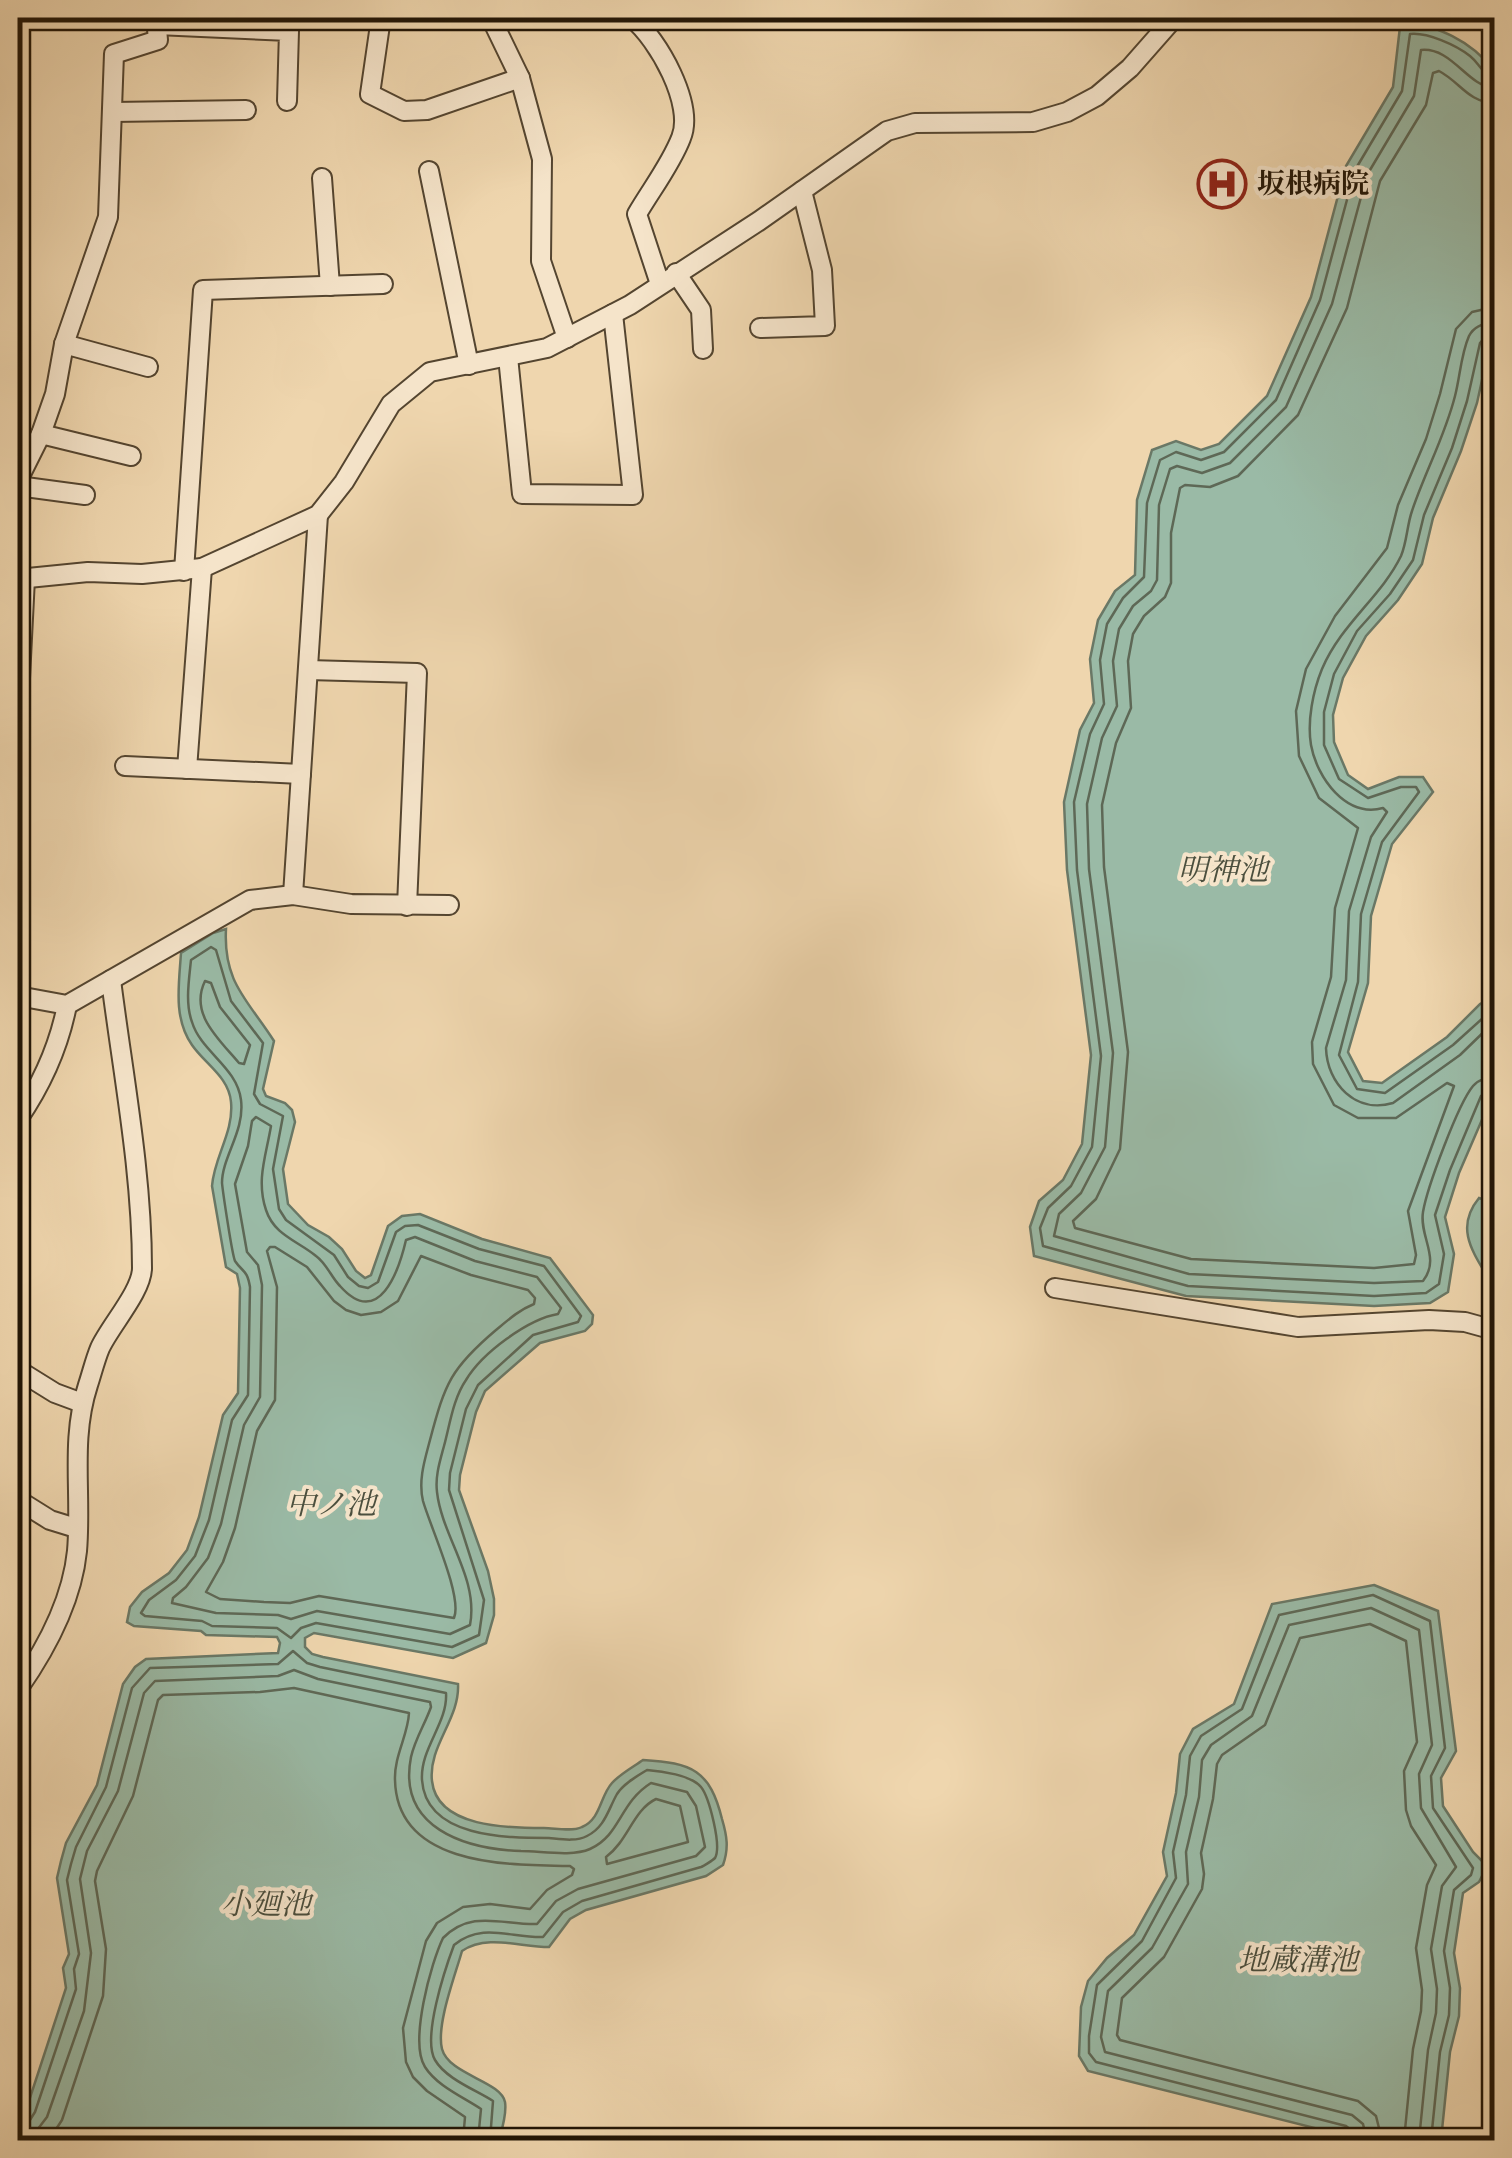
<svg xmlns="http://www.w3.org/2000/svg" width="1512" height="2158" viewBox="0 0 1512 2158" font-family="Alegreya,'Noto Serif JP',serif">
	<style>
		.water { fill: #9abaa6; stroke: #6a7866; stroke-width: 2.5 }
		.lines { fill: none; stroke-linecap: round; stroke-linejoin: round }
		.shore { stroke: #5e6856; stroke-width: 2.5 }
		.street-casing { stroke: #544530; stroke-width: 22 }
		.street { stroke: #f5e4ca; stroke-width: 18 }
		.labels { text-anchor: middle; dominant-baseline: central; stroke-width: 8; stroke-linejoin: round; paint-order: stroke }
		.poi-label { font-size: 28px; font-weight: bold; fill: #211506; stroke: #f5e4ca; text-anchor: start }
		.water-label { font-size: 30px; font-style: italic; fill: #4b4f3e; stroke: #f5e4ca }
	</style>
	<rect width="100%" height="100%" fill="#efd6ae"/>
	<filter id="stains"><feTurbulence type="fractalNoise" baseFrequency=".002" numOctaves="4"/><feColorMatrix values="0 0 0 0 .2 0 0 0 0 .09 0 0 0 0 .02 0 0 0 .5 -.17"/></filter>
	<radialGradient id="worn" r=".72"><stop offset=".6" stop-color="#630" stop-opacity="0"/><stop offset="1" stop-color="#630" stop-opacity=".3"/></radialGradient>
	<!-- water -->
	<g class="water">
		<path d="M1401,18C1440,29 1468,38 1494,70V325L1477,403L1461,451L1433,518L1422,564L1398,600L1366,636L1343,678L1333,715L1334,742L1348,775L1368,789L1399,777H1423L1433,792L1392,844L1371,916L1368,983L1348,1052L1363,1081L1382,1083L1447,1037L1480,1004L1494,997V1092L1459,1173L1445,1217L1454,1254L1448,1292L1430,1303L1374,1306L1186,1296L1034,1256L1030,1227L1039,1201L1063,1180L1082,1144L1091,1055L1067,870L1064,802L1080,730L1094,703L1090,659L1098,620L1115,591L1135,575L1137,500L1152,450L1176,441L1201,450L1219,444L1267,396L1311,297L1346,166L1393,87Z"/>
		<path d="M226,929C223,983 248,1000 274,1041L263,1089L266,1096L285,1103L292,1110L295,1122L283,1169L288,1204L308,1225L329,1237L342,1249L356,1271L365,1278L371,1275L388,1226L402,1216L420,1214L482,1239L550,1258L593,1315L592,1324L585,1331L540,1343L485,1391L476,1412L460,1475L459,1490L488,1571L494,1599V1615L486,1643L453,1658L314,1633L305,1638V1647L312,1654L323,1657L458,1684C460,1719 428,1746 432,1781C437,1828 509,1828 544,1828C555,1828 572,1832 582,1827C601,1819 600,1796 612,1783C620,1774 633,1767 643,1760C692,1763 710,1770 722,1819C727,1836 729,1848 723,1865L706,1876L586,1910L570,1919L549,1947C520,1947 487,1934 462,1951C455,1976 436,2025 442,2049C449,2075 501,2081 505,2102C507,2114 502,2129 499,2140H18V2123L27,2107L66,1988L63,1968L69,1954L57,1878L61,1861L66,1843L97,1785L123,1684L135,1667L146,1659L278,1653L280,1643L277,1637L206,1635L201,1631L134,1626L127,1622L130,1607L142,1592L169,1573L187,1550L199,1517L223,1415L238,1393L240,1288L237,1274L226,1267L212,1186C214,1157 234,1132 231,1102C229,1077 205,1064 192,1045C173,1018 179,984 181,953L213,933Z"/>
		<path d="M1479,1198L1494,1203V1288C1477,1257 1452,1231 1479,1198Z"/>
		<path d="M1374,1585L1438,1611L1456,1751L1441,1778L1443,1806L1473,1852L1487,1866L1479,1882L1463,1893L1454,1953L1460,1988L1459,2016L1450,2052L1441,2140H1362L1088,2071L1079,2056L1081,2007L1088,1981L1107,1958L1134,1935L1167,1876L1163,1852L1176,1793L1180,1754L1193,1729L1234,1704L1272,1604Z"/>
	</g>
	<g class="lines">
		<!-- shore -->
		<g class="shore">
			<path d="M1494,75C1481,74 1480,64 1470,56C1456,45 1427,32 1410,34L1402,91L1355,170L1320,300L1276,400L1224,452L1201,460L1176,452L1160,460L1147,503L1144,577L1123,598L1107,624L1100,660L1104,704L1090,734L1074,802L1077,870L1101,1056L1092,1147L1071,1186L1048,1208L1040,1228L1043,1246L1188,1286L1374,1296L1426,1293L1439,1284L1444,1254L1435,1215L1450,1170L1481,1096L1494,1090"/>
			<path d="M1494,88C1467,86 1452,47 1421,50L1414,96L1367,175L1332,304L1286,407L1230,463L1202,473L1177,466L1170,469L1159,505L1157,580L1151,591L1133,606L1119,629L1113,661L1117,706L1102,738L1087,804L1089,869L1113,1053L1105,1147L1081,1193L1059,1214L1054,1236L1189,1274L1374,1283L1423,1281C1441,1258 1419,1237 1423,1212C1427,1188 1458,1104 1473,1086C1479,1079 1486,1078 1494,1078"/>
			<path d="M1494,103C1468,102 1460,82 1439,71L1433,73L1426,105L1380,181L1347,308L1298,415L1238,476L1210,487L1185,485L1180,488L1171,533V583L1165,597L1144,616L1133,634L1128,661L1131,708L1116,743L1102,805L1104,867L1128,1052L1120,1149L1096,1199L1073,1221L1075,1228L1191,1259L1374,1268L1414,1264L1416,1255L1408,1211L1454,1086L1447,1083L1396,1118H1358L1334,1105L1313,1064L1312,1042L1331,977L1335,908L1358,828L1319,798L1299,756L1296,711L1306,669L1335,616L1387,548L1398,505L1426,439L1440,394L1456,329L1472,312L1494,307"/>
			<path d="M1494,322C1484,323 1474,326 1469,336C1461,354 1460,377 1455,396C1445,436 1425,472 1412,511C1407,525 1407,542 1401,556C1381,597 1341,624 1322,669C1313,691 1307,721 1311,745C1317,778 1346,818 1383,808L1387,812L1371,837L1349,911L1346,980L1326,1048C1327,1084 1356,1114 1393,1103L1460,1055L1494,1022"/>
			<path d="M1494,335L1486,336L1480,343L1467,401L1452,448L1424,515L1413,560L1390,594L1357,631L1334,674L1324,712V745L1339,779L1368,798L1401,787H1416L1419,792L1382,842L1361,914L1358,982L1339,1055L1357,1089L1385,1093L1453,1045L1494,1008"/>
			<path d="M211,947L216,950L231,1001L263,1043L254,1094L260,1104L283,1116L273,1169L279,1209L286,1220L334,1255L348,1277L359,1286L368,1288L378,1282L396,1232L405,1226L418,1225L479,1249L544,1266L581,1316L578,1322L533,1335L478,1385L466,1409L450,1473L449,1490L484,1600L479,1635L452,1647L316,1623L301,1628L291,1638L277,1628L212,1626L202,1621L145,1616L141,1613L149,1600L176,1580L195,1556L209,1520L232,1420L248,1395L250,1287C247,1269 243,1273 235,1261C232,1254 223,1193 222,1183C222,1157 245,1131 241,1100C237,1067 201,1052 192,1022C185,1003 189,980 191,960Z"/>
			<path d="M205,981L211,983L220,1007L250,1045L244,1064L239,1063C219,1039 189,1014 205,981Z"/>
			<path d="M256,1117L271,1126C266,1156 256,1180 266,1210C274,1235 298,1241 316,1256C327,1264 331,1277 340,1286C379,1330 399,1270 406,1240L415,1237L475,1261L537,1277L561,1308L558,1314C528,1319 482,1353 466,1380C453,1399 450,1424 444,1446C440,1461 435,1476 437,1492C442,1537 479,1578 470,1625L450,1634L317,1611L291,1619L278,1615L216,1613L172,1603L173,1598L186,1587L208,1558L221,1524L244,1425L260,1397L262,1285L258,1265L247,1252L235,1184L248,1146L252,1121Z"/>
			<path d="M275,1247L307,1267L334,1301L346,1310L361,1315L381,1312L398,1301L421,1256L471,1275L528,1290L535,1298L534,1304C519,1310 508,1320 496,1330C451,1368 445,1383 430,1440C425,1459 418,1480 423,1501C430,1526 463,1597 454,1618L319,1596L290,1603L264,1602L220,1599L206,1592L223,1562L235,1528L257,1431L275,1400L277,1287L267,1251L270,1247Z"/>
			<path d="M656,1799L680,1806L688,1842L607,1864L606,1857C628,1841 633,1810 656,1799Z"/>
			<path d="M18,2126L28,2123L35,2112L76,1989L74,1969L79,1954L67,1880L71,1864L76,1847L106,1787L132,1688L150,1668L278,1664L293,1651L307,1663L320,1667L446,1693C448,1723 420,1748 422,1780C426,1838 507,1838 549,1838C560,1839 576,1842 587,1836C605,1827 608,1810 617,1794C623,1784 637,1776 647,1770C661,1771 691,1775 701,1787C709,1797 722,1846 715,1858C713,1860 704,1866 701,1867L582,1901L563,1912L543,1937C511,1938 482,1922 454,1945C445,1969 422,2038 435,2060C446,2079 476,2090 493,2101L490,2140"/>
			<path d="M18,2138L34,2134L47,2117L84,2011L91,1953L80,1879L87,1851L118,1791L144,1693L155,1681L278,1676L294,1670L318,1679L430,1702L431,1707C425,1724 415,1739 411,1757C397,1828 465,1849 521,1851C541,1851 572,1857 590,1849C621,1835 619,1803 651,1783L687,1792L696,1806L705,1847L696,1856L578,1889L556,1901L537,1924C502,1925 472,1909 443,1938C431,1963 409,2042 425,2067C437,2086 463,2097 481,2109L478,2140"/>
			<path d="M49,2140L62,2120L103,1996L106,1949L95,1881L97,1871L133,1796L158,1700L163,1695L260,1692L294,1688L409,1713C408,1735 394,1756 395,1780C397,1867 509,1865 570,1866L574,1869L572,1875L547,1890L530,1909L490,1904L463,1907L437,1923L426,1941L403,2028L406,2062L413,2077L427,2091L465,2117L463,2140"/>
			<path d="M1354,2140L1352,2131L1346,2126L1096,2062L1089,2053V2036L1097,1985L1142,1941L1176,1878L1173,1852L1186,1795L1190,1756L1201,1736L1242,1709L1279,1615L1373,1595L1430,1621L1445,1748L1431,1776L1433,1808L1473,1868L1471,1875L1454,1890L1444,1951L1450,1988L1449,2015L1440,2052L1431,2140"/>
			<path d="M1367,2140L1363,2124L1352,2115L1105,2052L1101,2037L1108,1991L1152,1948L1188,1884L1186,1852L1199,1797L1202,1760L1211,1745L1252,1716L1289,1625L1371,1608L1419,1630L1432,1745L1419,1774L1421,1808L1456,1867L1442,1886L1431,1949L1437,1989L1436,2013L1428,2050L1419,2140"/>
			<path d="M1382,2140L1376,2116L1358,2101L1120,2040L1117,2035L1122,1998L1164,1957L1202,1889L1204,1874L1201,1853L1213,1799L1217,1764L1222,1755L1265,1725L1300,1638L1370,1624L1406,1641L1417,1742L1404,1771L1406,1810L1411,1826L1436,1865L1427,1885L1416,1948L1422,1990L1421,2011L1413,2049L1404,2140"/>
		</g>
		<!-- street casing -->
		<g class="street-casing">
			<g id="street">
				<path d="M381,18L370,94L404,111L427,110L520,78"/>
				<path d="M491,18L520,78L542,159L541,261L567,338"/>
				<path d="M632,18C658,39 695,105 681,138C671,164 651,190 637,214L660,284"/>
				<path d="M157,25L289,31L287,101"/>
				<path d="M113,112L246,110"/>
				<path d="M429,171L469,365"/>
				<path d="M322,178L330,286"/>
				<path d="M676,273L701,310L703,349"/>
				<path d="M760,328L825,326L822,270L802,191"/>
				<path d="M64,344L148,367"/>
				<path d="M508,357L522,494L633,495L613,314"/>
				<path d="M41,434L131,456"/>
				<path d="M18,480L41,434L55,394L64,344L108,217L114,54L158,40L156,18"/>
				<path d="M18,486L85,495"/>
				<path d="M184,571L203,290L383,284"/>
				<path d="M18,579L88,572L142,574L202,568L318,515L344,482L391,404L430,372L547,348L630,305L759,221L887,131L915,123L1033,122L1067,112L1097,96L1130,68L1174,18"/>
				<path d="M308,670L417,673L407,906"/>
				<path d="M18,718L25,578"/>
				<path d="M125,766L301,774"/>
				<path d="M187,769L202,568"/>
				<path d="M293,895L318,515"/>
				<path d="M18,996L67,1005L250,900L293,895L351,904L449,905"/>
				<path d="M18,1119C42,1084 59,1046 67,1005"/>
				<path d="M1055,1288L1298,1327L1429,1320L1465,1322L1494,1330"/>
				<path d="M18,1370L55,1393L82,1403"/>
				<path d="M18,1500L50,1520L76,1528"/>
				<path d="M18,1689C46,1649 72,1601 77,1551C82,1494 70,1440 88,1385C92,1373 95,1360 100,1348C110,1326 142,1291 142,1268C142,1172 123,1075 111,980"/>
			</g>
		</g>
		<!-- street -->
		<use href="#street" class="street"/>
	</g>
	<!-- icons -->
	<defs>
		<g id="hospital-ring" transform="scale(2.5)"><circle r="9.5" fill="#f5e4ca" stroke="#8f2418" stroke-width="1.5"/><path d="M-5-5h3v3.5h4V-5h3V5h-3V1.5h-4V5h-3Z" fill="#8f2418"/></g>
	</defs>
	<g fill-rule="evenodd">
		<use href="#hospital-ring" x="1222" y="184"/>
	</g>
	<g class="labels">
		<!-- poi labels -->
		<g class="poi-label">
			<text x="1257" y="184">坂根病院</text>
		</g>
		<!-- water labels -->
		<g class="water-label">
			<text x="1223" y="870">明神池</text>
			<text x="331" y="1504">中ノ池</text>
			<text x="266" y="1904">小廻池</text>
			<text x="1298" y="1960">地蔵溝池</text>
		</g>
	</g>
	<!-- margin -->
	<rect width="1512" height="2158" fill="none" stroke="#efd6ae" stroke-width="60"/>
	<rect x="20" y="20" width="1472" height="2118" fill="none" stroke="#211506" stroke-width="5"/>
	<rect x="30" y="30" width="1452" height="2098" fill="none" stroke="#211506" stroke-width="2.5"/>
	<rect width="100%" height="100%" filter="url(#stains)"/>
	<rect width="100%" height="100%" fill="url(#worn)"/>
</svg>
